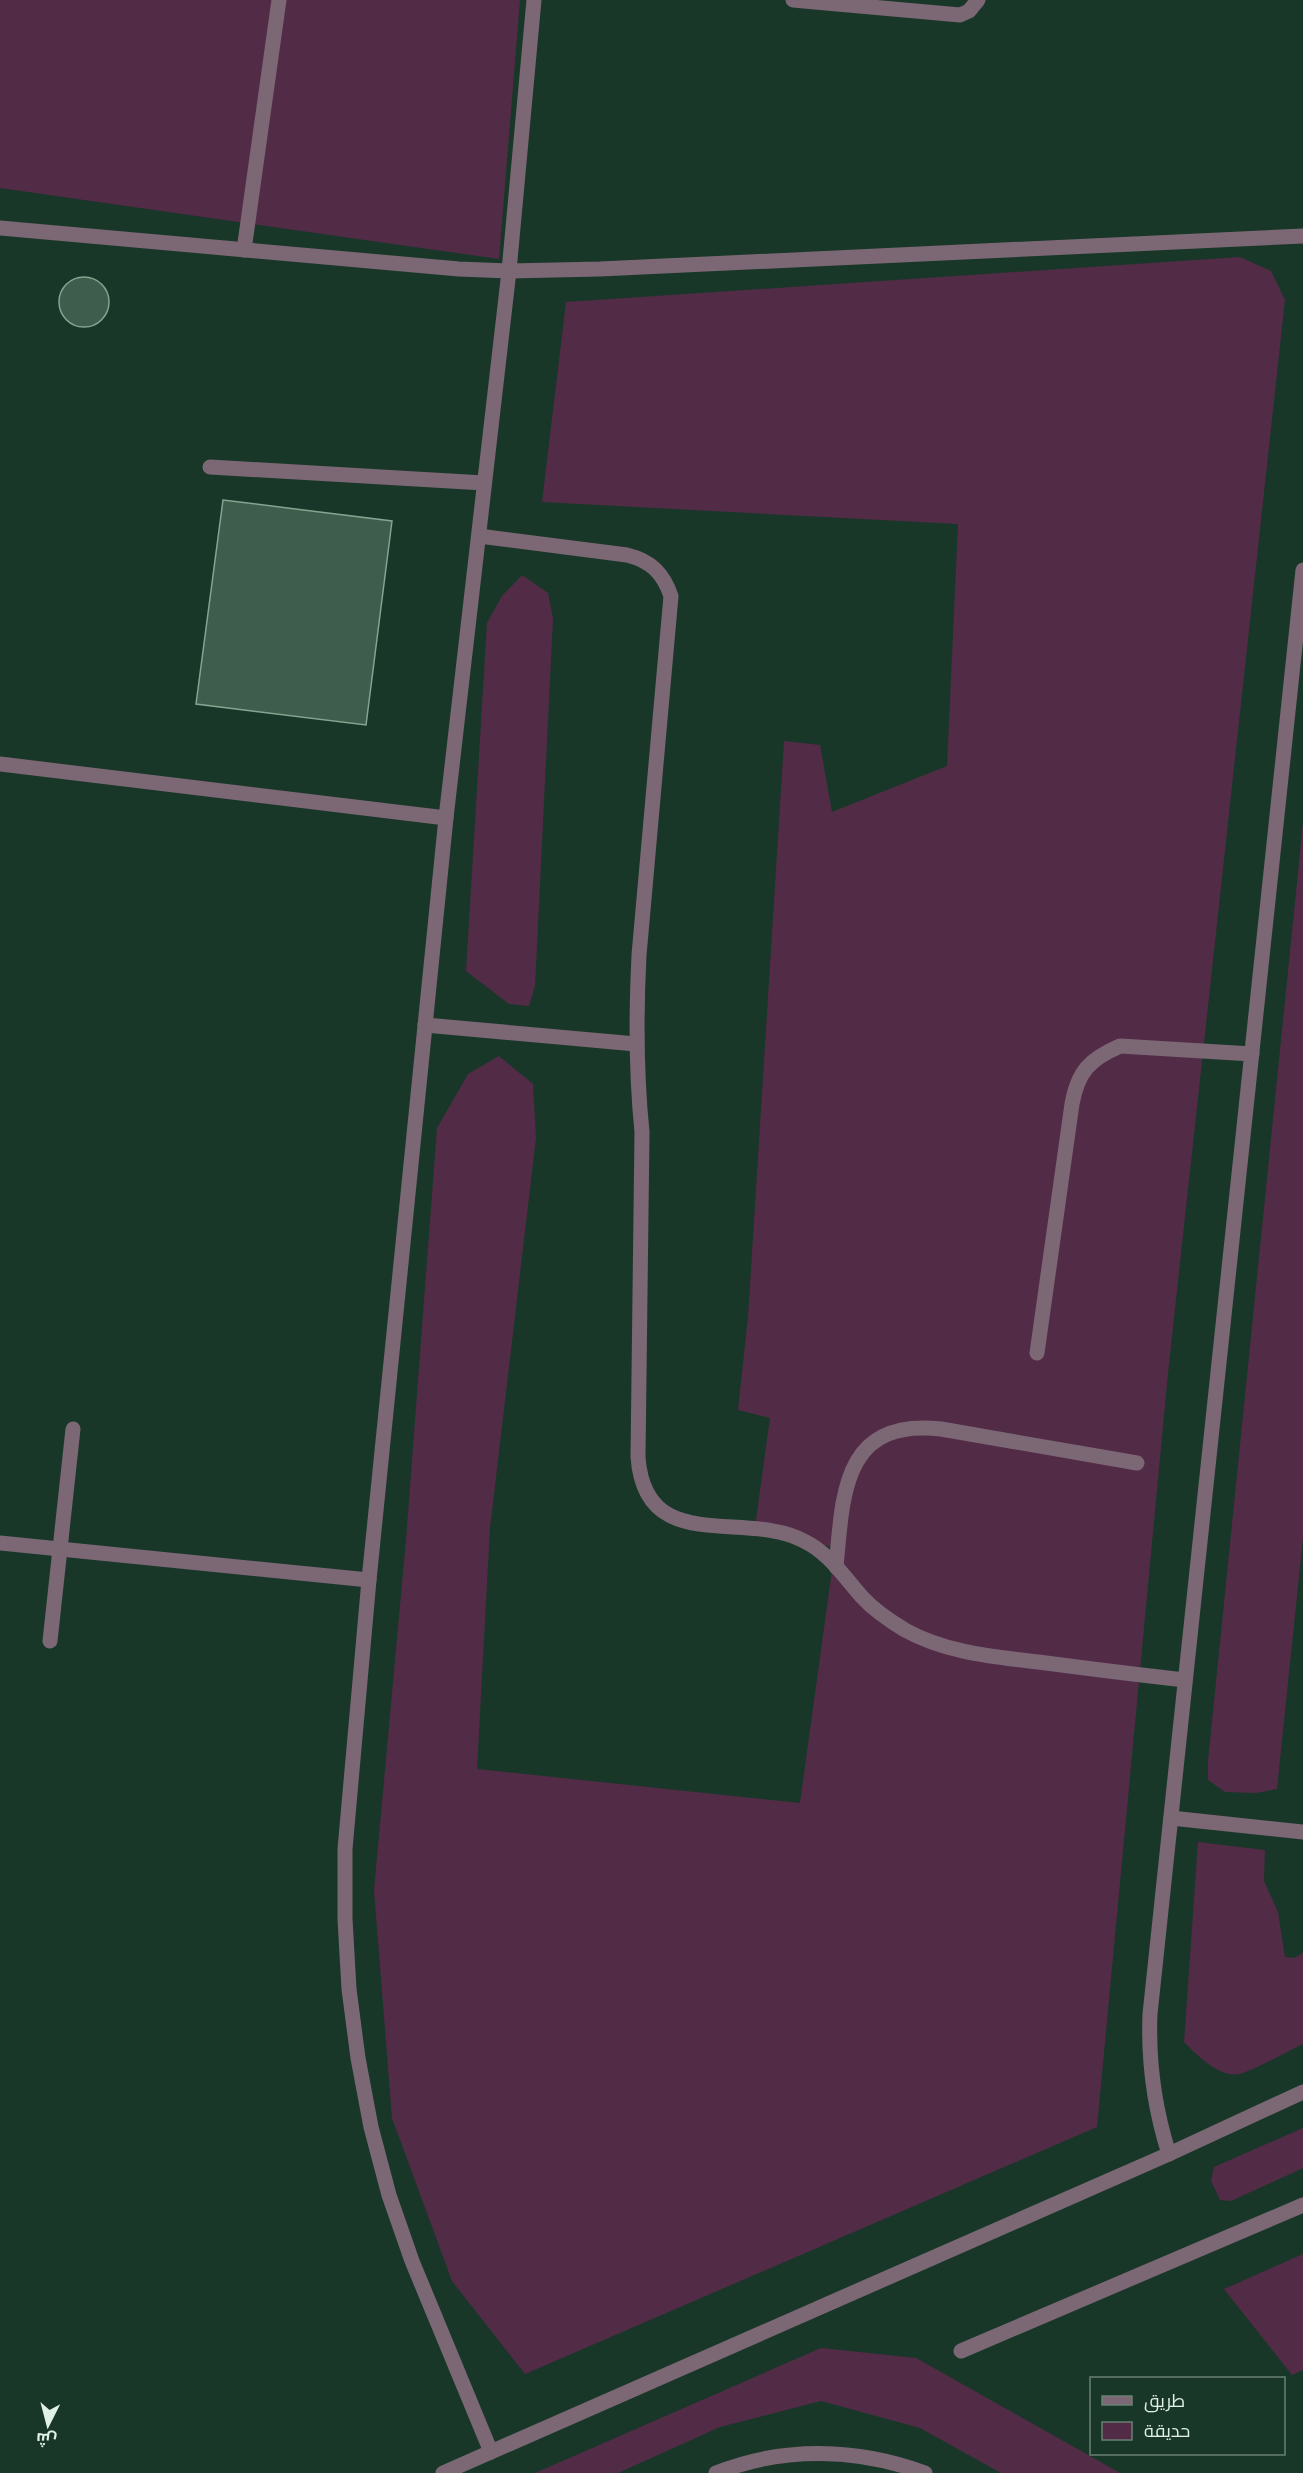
<svg xmlns="http://www.w3.org/2000/svg" width="1303" height="2473" viewBox="0 0 1303 2473" font-family="Roboto,Cairo,sans-serif">
	<style>
		.green { fill: #522b47 }
		.building { fill: #3e5d4c; stroke: #84a592; stroke-width: 1.5 }
		.lines { fill: none; stroke-linecap: round; stroke-linejoin: round }
		.minor { stroke: #7c6775; stroke-width: 15 }
	</style>
	<rect width="100%" height="100%" fill="#193728"/>
	<!-- green -->
	<g class="green">
		<path d="M0,0H520L499,259L0,188Z"/>
		<path d="M1240,257L1271,271L1285,300L1168,1373L1097,2127L525,2374L452,2281L392,2118L374,1890L406,1540L437,1128L468,1074L499,1056L533,1084L536,1138L490,1528L477,1769L800,1803L835,1548L755,1527L770,1418L738,1410L748,1317L784,741L820,745L832,812L947,766L958,524L542,502L566,302Z"/>
		<path d="M522,575L548,593L553,618L535,986L529,1006L509,1004L466,971L487,623L502,596Z"/>
		<path d="M1303,823V1538L1277,1789L1256,1793L1225,1792L1208,1780V1761Z"/>
		<path d="M1198,1842L1265,1850L1264,1881L1278,1912L1285,1957L1294,1958L1303,1953V2044C1288,2051 1253,2071 1239,2074C1219,2078 1197,2055 1184,2042Z"/>
		<path d="M1303,2128V2168L1231,2201L1220,2200L1211,2181L1214,2167Z"/>
		<path d="M1303,2254V2370L1292,2375L1224,2289Z"/>
		<path d="M821,2348L916,2358L1120,2473H1001L920,2428L821,2401L720,2427L618,2473H535Z"/>
	</g>
	<!-- building -->
	<g class="building">
		<circle cx="84" cy="302" r="25"/>
		<path d="M223,500L392,521L366,725L196,704Z"/>
	</g>
	<g class="lines">
		<!-- minor -->
		<g class="minor">
			<path d="M793,0L960,15L969,11L978,0"/>
			<path d="M0,228L459,269L509,271L600,269L1303,236"/>
			<path d="M244,250L279,0"/>
			<path d="M210,467L484,483"/>
			<path d="M479,536L627,555C651,561 663,573 671,596L639,955C636,1014 636,1073 642,1132L638,1457C645,1557 745,1509 804,1541C829,1553 844,1577 862,1597C874,1610 890,1621 905,1630C948,1654 998,1657 1046,1663C1092,1669 1139,1675 1185,1680"/>
			<path d="M0,764L446,818"/>
			<path d="M425,1025L636,1044"/>
			<path d="M1037,1353L1072,1104C1078,1071 1090,1059 1120,1046L1252,1054"/>
			<path d="M0,1543L369,1580"/>
			<path d="M836,1567C843,1495 842,1418 941,1429L1137,1463"/>
			<path d="M50,1641L73,1429"/>
			<path d="M1171,1818L1303,1832"/>
			<path d="M1169,2154C1154,2107 1148,2063 1150,2014L1303,570"/>
			<path d="M961,2351L1303,2205"/>
			<path d="M491,2452L412,2261L389,2195L371,2127L358,2058L349,1989L345,1919V1849L369,1580L446,818L509,271L534,0"/>
			<path d="M443,2473L1169,2154L1303,2092"/>
			<path d="M716,2473C784,2446 857,2448 925,2473"/>
		</g>
	</g>
	<!-- legend -->
	<rect x="1090" y="2377" width="195" height="78" fill="#193728" stroke="#698174" stroke-width="1.5"/>
	<rect x="1102" y="2396" width="30" height="9" fill="#7c6775" stroke="#698174" stroke-width="1.5"/>
	<text x="1144" y="2407" font-size="18" fill="#e0f1e7">طريق</text>
	<rect x="1102" y="2422" width="30" height="18" fill="#522b47" stroke="#698174" stroke-width="1.5"/>
	<text x="1144" y="2437" font-size="18" fill="#e0f1e7">حديقة</text>
	<!-- north arrow -->
	<g transform="translate(48 2425) rotate(186)" stroke="#193728" stroke-width="4.5" paint-order="stroke">
	<path d="M0-4.5L10 22L0 15L-10 22Z" fill="#e0f1e7"/>
	<text y="-9" font-size="16" font-weight="bold" text-anchor="middle" fill="#e0f1e7">ش</text>
	</g>
</svg>
